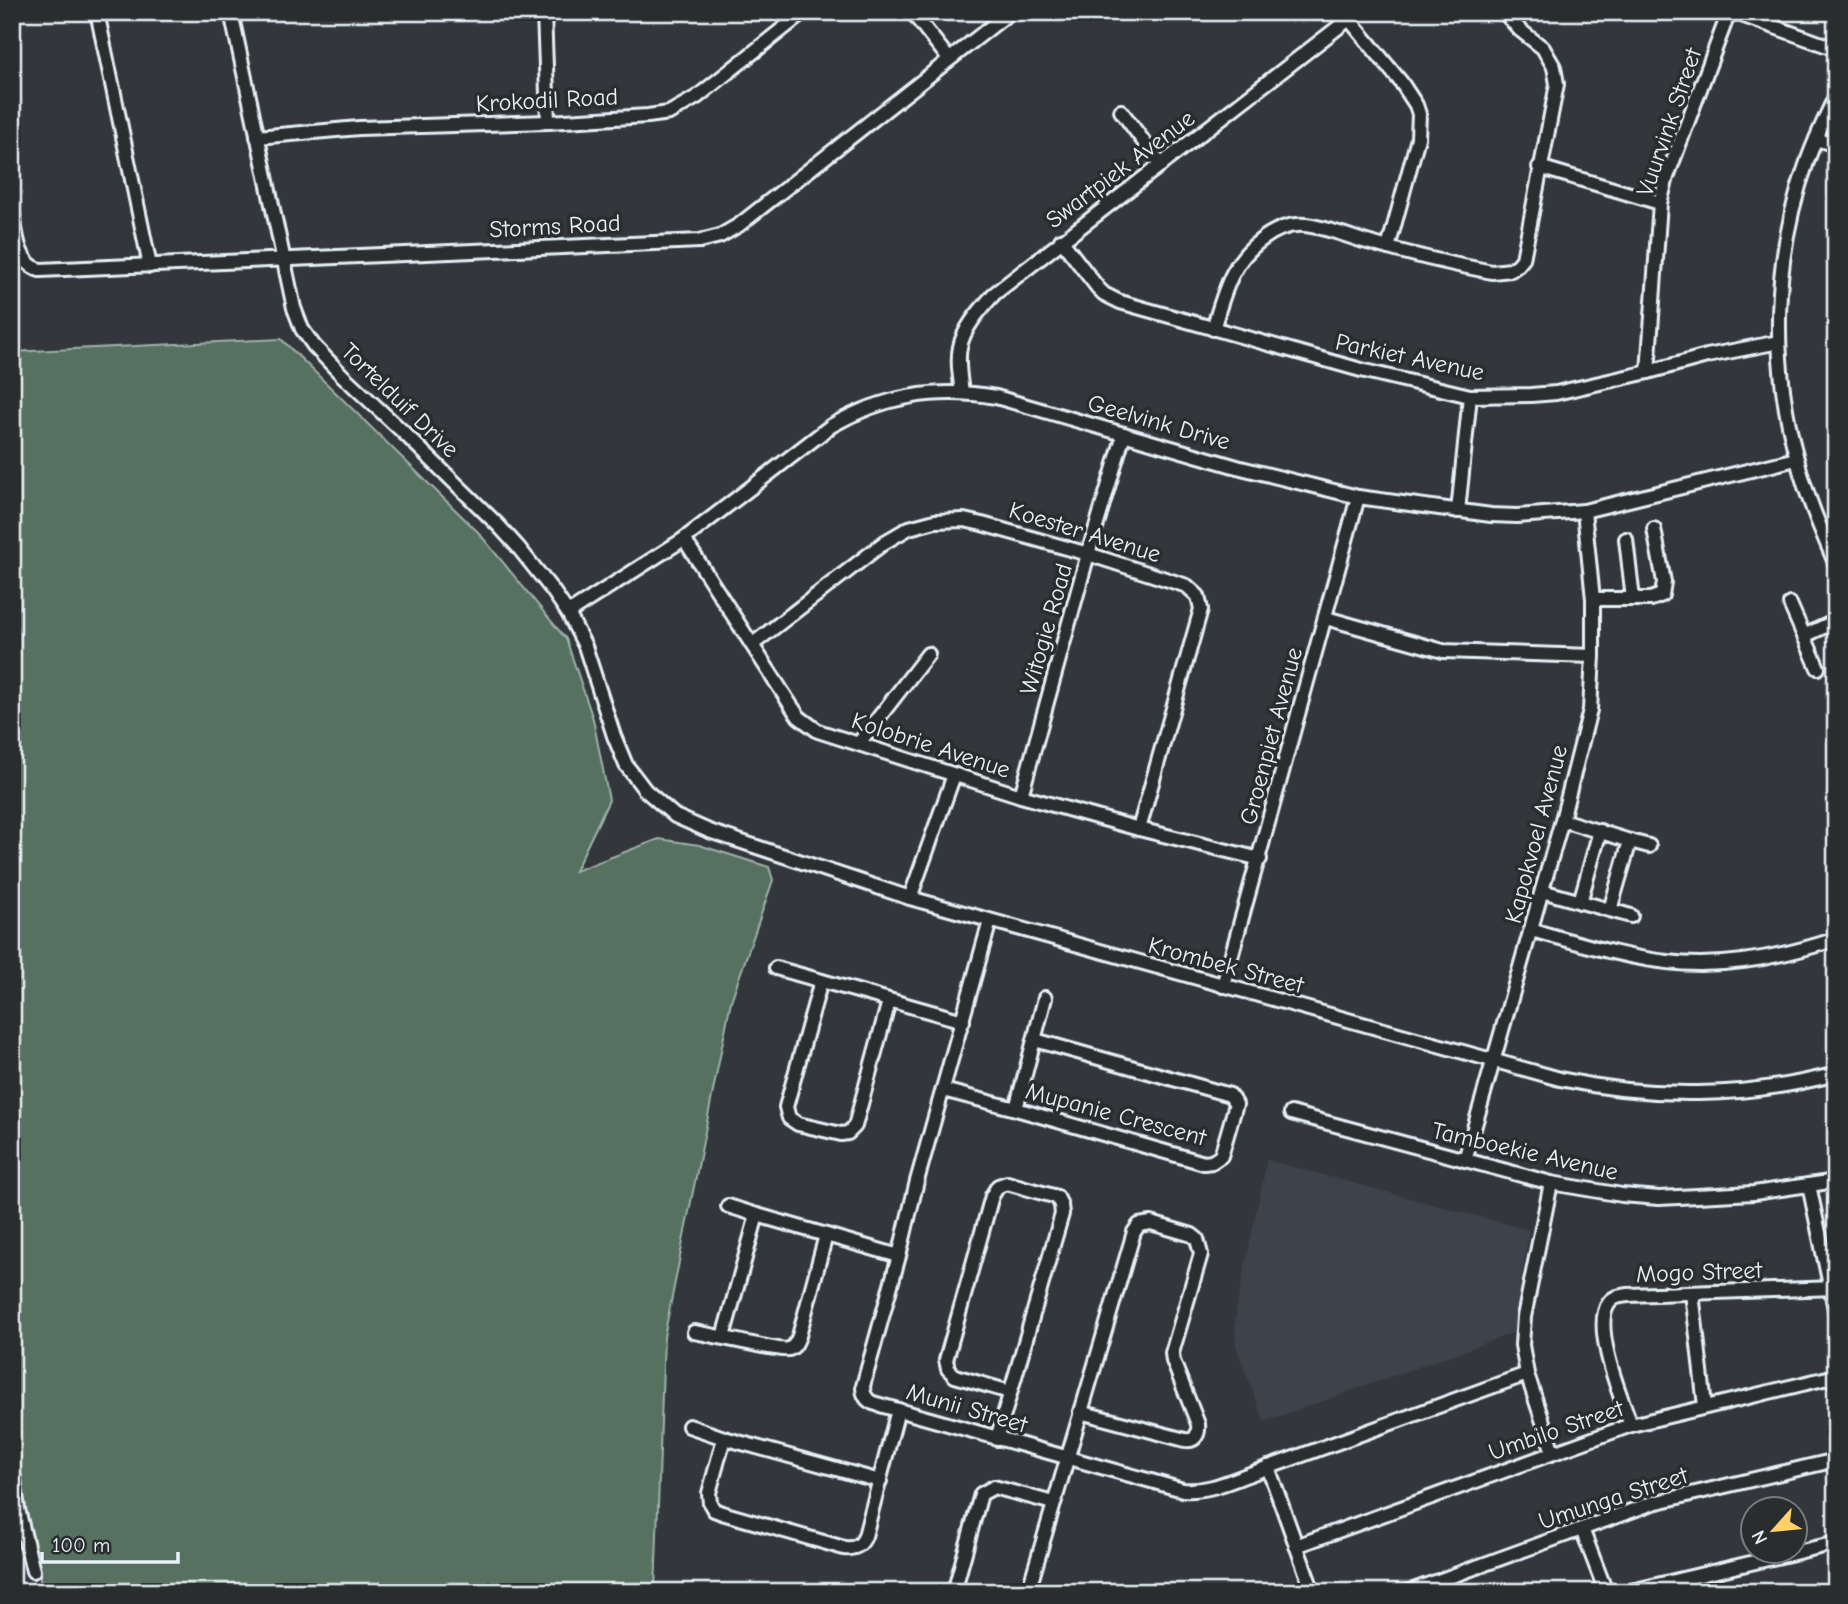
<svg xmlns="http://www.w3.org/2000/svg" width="1848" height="1604" viewBox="0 0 1848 1604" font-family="'Comic Neue',sans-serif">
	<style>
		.built { fill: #3e424b }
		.green { fill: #56715f; stroke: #9fb1ac; stroke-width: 2 }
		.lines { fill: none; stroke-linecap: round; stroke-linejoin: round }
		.minor-casing { stroke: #e8f1f8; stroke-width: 18 }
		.minor { stroke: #2a2d2e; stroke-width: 12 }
		.labels { text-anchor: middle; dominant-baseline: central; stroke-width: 7; stroke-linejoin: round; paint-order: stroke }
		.street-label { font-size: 24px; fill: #e8f1f8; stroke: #2a2d2e }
	</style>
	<rect width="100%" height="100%" fill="#33373b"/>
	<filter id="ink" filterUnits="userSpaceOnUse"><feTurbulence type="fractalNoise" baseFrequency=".0143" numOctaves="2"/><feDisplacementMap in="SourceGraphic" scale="14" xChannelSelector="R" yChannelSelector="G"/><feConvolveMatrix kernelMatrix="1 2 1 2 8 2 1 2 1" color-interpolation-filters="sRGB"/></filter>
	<g filter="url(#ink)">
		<!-- built -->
		<path class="built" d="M1267,1160L1529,1230L1513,1333L1264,1422L1236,1346L1235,1327L1236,1309Z"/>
		<!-- green -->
		<path class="green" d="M281,339L478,532L566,639L593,719L609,800L575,871L659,839L699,845L769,867L773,880L731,1001L664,1337L655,1592H43L17,1477L12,1396V352Z"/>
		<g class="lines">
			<!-- minor casing -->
			<g class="minor-casing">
				<g id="minor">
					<path d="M97,12L150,266"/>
					<path d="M231,12L294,308L302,329L314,346L342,375L402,431L498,525L518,547L553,591L568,613L585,646L614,736L626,765L645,790L675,816L709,831L910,898L1560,1079C1651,1099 1746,1098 1836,1074"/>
					<path d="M544,12L548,122"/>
					<path d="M912,12L949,59"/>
					<path d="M1733,12L1836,49"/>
					<path d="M1349,19L1401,82L1416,105L1419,114L1418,138L1388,248"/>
					<path d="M1836,95C1826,116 1816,137 1808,159C1773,254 1770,361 1797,459C1806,495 1821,530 1836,565"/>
					<path d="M1121,111L1161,165"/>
					<path d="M257,137L359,128L548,122L648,116L669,113L697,97L804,12"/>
					<path d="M1816,139L1836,145"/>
					<path d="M1539,167L1660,203"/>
					<path d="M12,209C16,230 16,263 40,270L700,241L720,236L739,225L1010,12"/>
					<path d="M1061,240L1098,288L1104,294L1120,302L1361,370L1470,396L1531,395L1556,393L1648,372L1707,356L1779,342"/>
					<path d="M1213,329C1219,310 1224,290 1233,273C1245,249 1276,222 1305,225C1325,227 1347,236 1367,242C1408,254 1450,264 1492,272L1511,270L1518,265L1523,259L1557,84L1554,67L1543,48L1520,30L1504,12"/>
					<path d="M1648,372L1660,203L1667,177L1729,12"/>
					<path d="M962,392C960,378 957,361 960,347C964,327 981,309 994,294L1358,12"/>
					<path d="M1458,511L1470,396"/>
					<path d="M684,539L792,707L799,717L818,731L1021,796L1139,829L1260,859"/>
					<path d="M1626,539L1633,599"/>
					<path d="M1593,599H1651L1662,595L1664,582L1654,529"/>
					<path d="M1790,604L1818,668"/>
					<path d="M568,613L684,539L831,426C883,396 936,387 996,397L1237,467L1358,497L1491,515L1517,516L1584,511L1796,459"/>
					<path d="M1326,618L1443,651L1593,656"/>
					<path d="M1804,636L1836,621"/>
					<path d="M753,644L885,542L909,528L935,521L964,520L982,524L1088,554L1187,586L1198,596L1201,609L1139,829"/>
					<path d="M859,743L928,654"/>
					<path d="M1021,796L1088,554L1124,434"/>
					<path d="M1562,820L1630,841L1610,910"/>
					<path d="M1630,841L1649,846"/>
					<path d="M1542,891L1631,916"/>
					<path d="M910,898L954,775"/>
					<path d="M1580,902L1600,831"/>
					<path d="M990,921L917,1181L899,1256L863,1386C863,1394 866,1400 873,1403L1183,1490C1207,1492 1228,1482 1250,1474L1527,1374"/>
					<path d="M1531,930C1576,942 1621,957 1667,962C1724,969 1782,957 1836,939"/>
					<path d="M776,968L963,1021"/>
					<path d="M821,981L786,1107L789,1118L798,1124L841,1134L848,1133L855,1126L889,1001"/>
					<path d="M1223,986L1358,497"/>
					<path d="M943,1090L1016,1109L1204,1163L1212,1162L1221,1156L1236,1104L1230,1095L1035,1040"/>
					<path d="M1016,1109L1045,998"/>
					<path d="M1291,1113L1551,1183L1622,1195L1659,1198L1754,1193L1836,1181"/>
					<path d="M1465,1160L1562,820L1590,710L1593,656V599L1584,511"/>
					<path d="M1551,1183L1524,1317L1522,1345L1527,1374L1553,1452"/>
					<path d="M1809,1185L1836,1314"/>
					<path d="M728,1206L757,1215"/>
					<path d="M1692,1293L1705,1406"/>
					<path d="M694,1332C709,1334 782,1352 789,1349C795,1347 797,1341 799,1336L826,1235"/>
					<path d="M723,1337L757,1215L899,1256"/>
					<path d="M1631,1425C1622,1400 1591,1326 1609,1303C1614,1296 1621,1296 1628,1295L1836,1288"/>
					<path d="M689,1426L724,1438L880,1481"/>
					<path d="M724,1438L709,1493L710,1503L714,1510L722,1513L844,1548C855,1549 861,1546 865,1536L898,1410"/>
					<path d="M997,1439L1062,1214L1061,1205L1057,1197L1007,1183L998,1186L992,1196L946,1360L948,1369L955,1376L1010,1392"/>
					<path d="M12,1466L18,1509L33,1571"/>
					<path d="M1268,1467L1313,1592"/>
					<path d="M1582,1529L1606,1592"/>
					<path d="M1296,1546L1631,1425L1836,1376"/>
					<path d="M954,1592L981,1494L994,1487L1053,1503"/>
					<path d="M1028,1592L1134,1232L1139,1225L1151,1223L1192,1235L1197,1239L1201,1254L1172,1353L1173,1361L1198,1424C1199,1433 1196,1442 1185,1440L1080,1412"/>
					<path d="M1408,1592L1653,1503L1836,1460"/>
					<path d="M1627,1592L1836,1543"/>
				</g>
			</g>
			<!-- minor -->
			<use href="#minor" class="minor"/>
		</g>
	</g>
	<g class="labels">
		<!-- street labels -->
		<g class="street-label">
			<text transform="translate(547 100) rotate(-3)">Krokodil Road</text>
			<text transform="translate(1669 122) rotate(-71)">Vuurvink Street</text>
			<text transform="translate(1120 169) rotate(-37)">Swartpiek Avenue</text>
			<text transform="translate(555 226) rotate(-3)">Storms Road</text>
			<text transform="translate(1410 357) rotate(12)">Parkiet Avenue</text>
			<text transform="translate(400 400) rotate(44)">Tortelduif Drive</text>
			<text transform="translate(1159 422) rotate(16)">Geelvink Drive</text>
			<text transform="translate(1085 532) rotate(17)">Koester Avenue</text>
			<text transform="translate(1046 629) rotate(-74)">Witogie Road</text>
			<text transform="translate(1271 736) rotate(-75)">Groenpiet Avenue</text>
			<text transform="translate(931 745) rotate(18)">Kolobrie Avenue</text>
			<text transform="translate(1536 834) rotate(-75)">Kapokvoel Avenue</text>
			<text transform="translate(1226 965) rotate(15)">Krombek Street</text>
			<text transform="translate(1116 1114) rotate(15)">Mupanie Crescent</text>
			<text transform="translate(1525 1151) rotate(13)">Tamboekie Avenue</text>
			<text transform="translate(1699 1272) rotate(-2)">Mogo Street</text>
			<text transform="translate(967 1408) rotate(16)">Munii Street</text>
			<text transform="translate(1556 1430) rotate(-19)">Umbilo Street</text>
			<text transform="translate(1613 1498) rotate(-18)">Umunga Street</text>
		</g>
	</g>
	<!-- margin -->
	<rect width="1848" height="1604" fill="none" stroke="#2a2d2e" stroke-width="42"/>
	<rect x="21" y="21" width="1806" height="1562" fill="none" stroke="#e8f1f8" stroke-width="2.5" filter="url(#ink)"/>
	<!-- north arrow -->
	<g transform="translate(1774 1530) rotate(243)"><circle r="33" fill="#2a2d2e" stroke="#767b7f" stroke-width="2"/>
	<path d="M0-5L12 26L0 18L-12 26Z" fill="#ffd166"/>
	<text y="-10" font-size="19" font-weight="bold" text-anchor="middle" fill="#e8f1f8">N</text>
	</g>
	<!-- scale -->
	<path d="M42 1552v10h136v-10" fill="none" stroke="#e8f1f8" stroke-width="3.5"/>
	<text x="52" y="1552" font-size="21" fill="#e8f1f8" stroke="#2a2d2e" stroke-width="5" paint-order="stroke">100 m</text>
</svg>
